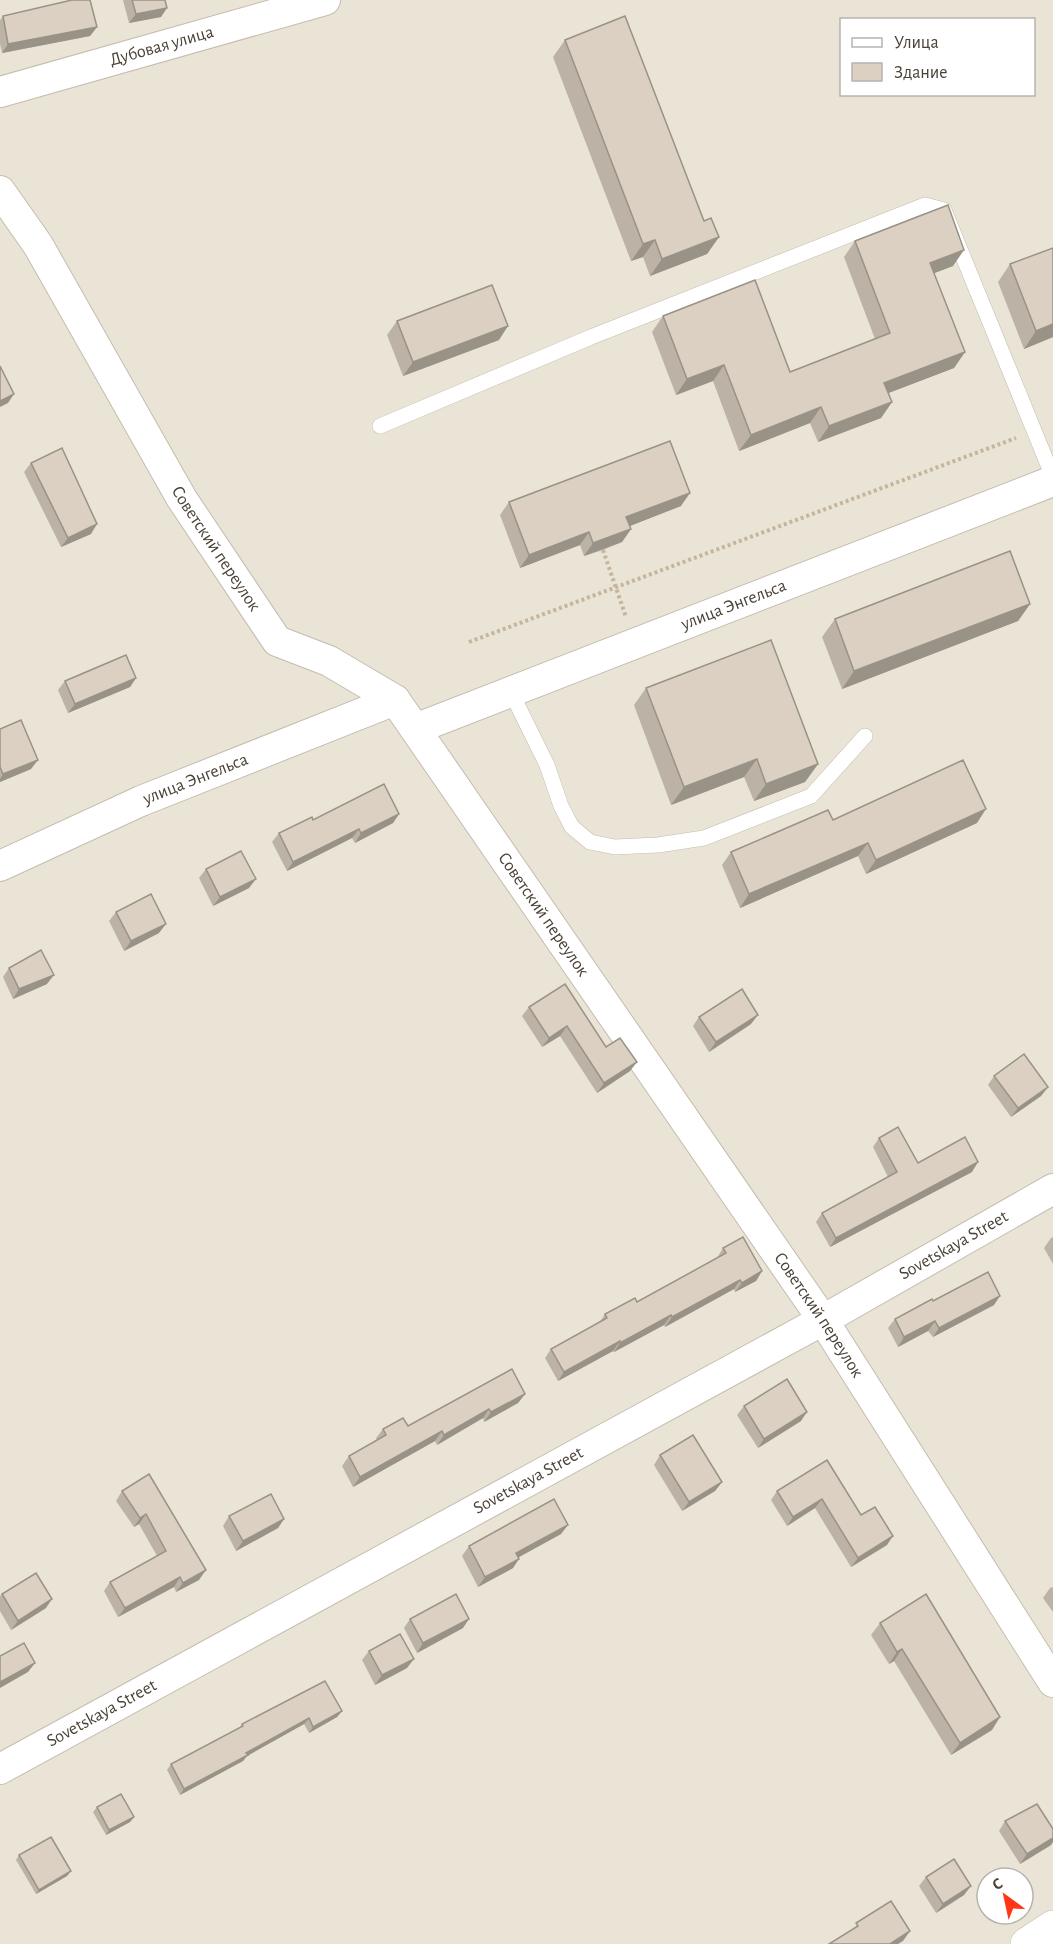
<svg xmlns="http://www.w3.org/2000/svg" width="1053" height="1944" viewBox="0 0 1053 1944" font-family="'Alegreya Sans',sans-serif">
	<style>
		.residential { fill: #eae4d7; fill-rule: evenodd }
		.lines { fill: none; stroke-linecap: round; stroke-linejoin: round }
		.service-casing { stroke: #c5bcae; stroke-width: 16 }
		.minor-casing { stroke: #c5bcae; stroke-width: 32 }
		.tertiary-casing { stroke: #c5bcae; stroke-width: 34 }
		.path { stroke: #c5b59b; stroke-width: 4; stroke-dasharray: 3 3; stroke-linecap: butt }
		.service { stroke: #fff; stroke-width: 15 }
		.minor { stroke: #fff; stroke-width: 30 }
		.tertiary { stroke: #fff; stroke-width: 33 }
		.wall { fill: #bcb3a6 }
		.shaded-wall { fill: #999287 }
		.building { fill: #dbd0c1; stroke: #999287; stroke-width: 1.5 }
		.labels { text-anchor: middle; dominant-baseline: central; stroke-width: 4.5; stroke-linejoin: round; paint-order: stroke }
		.street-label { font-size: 18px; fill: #4a4237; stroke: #fff }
	</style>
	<rect width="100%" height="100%" fill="#f6f2e9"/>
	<!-- residential -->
	<path class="residential" d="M0,0H1053V1944H0ZM842,20H1034V94H842ZM987,1878H1023V1914H987Z"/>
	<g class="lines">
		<!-- service casing -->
		<g class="service-casing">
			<g id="service">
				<path d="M380,426L591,337L925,205L944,210L1053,477"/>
				<path d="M511,692L547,765L561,806L572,827L590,842L615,847L658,845L704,838L811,796L865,736"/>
			</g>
		</g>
		<!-- minor casing -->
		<g class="minor-casing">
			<g id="minor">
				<path id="s1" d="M0,92L325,0"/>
				<path id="s2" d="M0,191L38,245L182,499L277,641L329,661L395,700L823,1320L1053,1682"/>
				<path id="s3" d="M415,729L1053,481"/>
				<path id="s4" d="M0,866L141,801L395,700"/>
				<path id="s5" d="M0,1769L823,1320L1053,1189"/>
			</g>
		</g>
		<!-- tertiary casing -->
		<g class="tertiary-casing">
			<path id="tertiary" d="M1027,1944L1053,1927"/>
		</g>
		<!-- path -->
		<g class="path">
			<path d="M603,550L626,617"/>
			<path d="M469,642L1016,438"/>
		</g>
		<!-- service -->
		<use href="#service" class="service"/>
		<!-- minor -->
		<use href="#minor" class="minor"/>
		<!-- tertiary -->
		<use href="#tertiary" class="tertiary"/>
	</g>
	<!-- wall -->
	<g class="wall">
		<path d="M123,0H165L161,17L129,23Z"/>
		<path d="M3,16L97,27L90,36L2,53L0,44V20Z"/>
		<path d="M565,40L704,221L719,237L707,254L650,276L643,257L631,261L553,57Z"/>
		<path d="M855,241L953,266L934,273L965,352L954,368L888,393L892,402L881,418L818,442L810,423L739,451L713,381L676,395L652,332L663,316L790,372L875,339L844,257Z"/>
		<path d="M1010,264L1053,337L1024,349L998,282Z"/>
		<path d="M397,321L499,340L403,376L387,335Z"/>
		<path d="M31,463L91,534L61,547L24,472Z"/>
		<path d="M509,502L681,506L630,526L631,529L622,542L603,550L584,556L580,545L520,568L500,515Z"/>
		<path d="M1030,604L1018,621L842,689L822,637L835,619Z"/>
		<path d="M136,678L130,687L68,713L58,690L65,681Z"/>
		<path d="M646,688L818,764L805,782L754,801L744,777L671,805L634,705Z"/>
		<path d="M0,729L31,769L0,782Z"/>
		<path d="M399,814L393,823L355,843L352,838L287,871L272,842L279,833L313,820Z"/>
		<path d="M833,820L977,823L866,874L858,856L740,908L722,865L731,852Z"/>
		<path d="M206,869L249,888L213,906L199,878Z"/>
		<path d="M116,912L159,933L124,951L109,921Z"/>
		<path d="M9,968L47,984L13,999L3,977Z"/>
		<path d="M529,1007L606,1047L630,1071L597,1093L560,1036L542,1047L522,1016Z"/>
		<path d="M699,1017L751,1024L709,1052L693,1026Z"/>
		<path d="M994,1076L1048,1087L1041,1096L1011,1117L988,1085Z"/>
		<path d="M879,1138L918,1163L972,1172L830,1247L816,1222L822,1213L888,1177L873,1147Z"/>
		<path d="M1053,1237V1264L1044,1248L1051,1238Z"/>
		<path d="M723,1248L762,1271L756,1281L735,1292L734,1289L665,1327L664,1325L614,1352L613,1351L558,1381L545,1358L551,1349L599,1323L605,1314L637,1302L717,1258Z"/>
		<path d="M933,1301L994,1305L933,1337L928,1331L898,1347L888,1328L895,1319Z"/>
		<path d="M525,1394L518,1403L484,1422L483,1418L437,1445L435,1441L353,1487L342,1466L349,1456L377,1440L376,1438L383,1429L408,1426Z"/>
		<path d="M744,1406L801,1421L758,1448L737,1415Z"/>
		<path d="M660,1455L722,1482L715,1491L682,1511L654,1465Z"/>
		<path d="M827,1460L861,1515L887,1545L851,1567L815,1508L787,1526L771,1500L777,1491Z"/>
		<path d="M149,1474L199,1580L176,1592L174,1587L118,1617L104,1591L110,1582L157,1556L139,1524L134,1527L116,1501L122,1491Z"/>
		<path d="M229,1516L284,1519L278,1528L236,1551L223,1526Z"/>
		<path d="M561,1534L519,1557L513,1568L478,1587L462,1556L469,1546Z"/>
		<path d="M1053,1587V1612L1043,1598L1050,1588Z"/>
		<path d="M2,1594L46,1608L11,1630L0,1611V1596Z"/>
		<path d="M410,1619L463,1628L417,1653L404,1628Z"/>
		<path d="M880,1623L992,1730L951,1755L894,1661L889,1664L871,1635Z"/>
		<path d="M369,1651L407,1668L375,1685L362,1660Z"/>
		<path d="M342,1711L337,1717L309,1733L304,1724L247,1756L243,1761L180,1795L167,1770L171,1764L239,1728L242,1724Z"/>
		<path d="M97,1807L134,1817L130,1822L106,1835L93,1812Z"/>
		<path d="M1005,1821L1051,1845L1020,1864L999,1831Z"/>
		<path d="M19,1855L71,1871L67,1876L36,1894L16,1860Z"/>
		<path d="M926,1877L964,1895L936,1913L919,1886Z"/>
	</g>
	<!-- shaded-wall -->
	<g class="shaded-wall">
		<path d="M167,8L161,17L129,23L136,14Z"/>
		<path d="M97,27L90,36L2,53L8,44Z"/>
		<path d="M719,237L707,254L650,276L662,259Z"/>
		<path d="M655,240L643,257L631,261L643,244Z"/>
		<path d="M964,250L953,266L919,279L930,263Z"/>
		<path d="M1053,324V337L1024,349L1036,331Z"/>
		<path d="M508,326L499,340L403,376L413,362Z"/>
		<path d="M965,352L954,368L873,399L884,383Z"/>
		<path d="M724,365L713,381L676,395L687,379Z"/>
		<path d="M14,394L8,403L0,407V401Z"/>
		<path d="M892,402L881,418L818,442L829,426Z"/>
		<path d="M821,407L810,423L739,451L751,435Z"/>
		<path d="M690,493L681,506L617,531L626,517Z"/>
		<path d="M97,524L91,534L61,547L68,538Z"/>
		<path d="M631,529L622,542L584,556L593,543Z"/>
		<path d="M589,532L580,545L520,568L529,555Z"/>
		<path d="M1030,604L1018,621L842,689L854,671Z"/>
		<path d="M136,678L130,687L68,713L75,704Z"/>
		<path d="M757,759L744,777L671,805L684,787Z"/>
		<path d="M38,760L31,769L0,782V779L3,774Z"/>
		<path d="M818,764L805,782L754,801L766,784Z"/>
		<path d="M986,809L977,823L866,874L876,860Z"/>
		<path d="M399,814L393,823L355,843L361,833Z"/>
		<path d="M359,829L352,838L287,871L293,862Z"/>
		<path d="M868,843L858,856L740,908L749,894Z"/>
		<path d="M256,879L249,888L213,906L220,897Z"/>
		<path d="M166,924L159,933L124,951L131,941Z"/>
		<path d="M54,975L47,984L13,999L19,989Z"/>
		<path d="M758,1015L751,1024L709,1052L716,1042Z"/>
		<path d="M567,1026L560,1036L542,1047L549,1038Z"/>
		<path d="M637,1062L630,1071L597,1093L604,1083Z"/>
		<path d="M1048,1087L1041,1096L1011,1117L1018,1108Z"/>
		<path d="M978,1162L972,1172L830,1247L836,1238Z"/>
		<path d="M762,1271L756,1281L735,1292L742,1283Z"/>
		<path d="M740,1280L734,1289L665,1327L672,1317Z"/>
		<path d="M1000,1296L994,1305L933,1337L939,1328Z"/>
		<path d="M671,1315L664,1325L614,1352L620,1343Z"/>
		<path d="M935,1321L928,1331L898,1347L904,1337Z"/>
		<path d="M620,1341L613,1351L558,1381L564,1372Z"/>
		<path d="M525,1394L518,1403L484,1422L491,1412Z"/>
		<path d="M489,1409L483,1418L437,1445L444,1435Z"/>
		<path d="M807,1412L801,1421L758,1448L764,1439Z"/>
		<path d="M442,1431L435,1441L353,1487L360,1477Z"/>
		<path d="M722,1482L715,1491L682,1511L689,1502Z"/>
		<path d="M822,1499L815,1508L787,1526L793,1517Z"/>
		<path d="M146,1514L139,1524L134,1527L140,1518Z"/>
		<path d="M284,1519L278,1528L236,1551L243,1541Z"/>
		<path d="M568,1525L561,1534L510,1562L516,1553Z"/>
		<path d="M893,1536L887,1545L851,1567L858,1558Z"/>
		<path d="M519,1559L513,1568L478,1587L485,1577Z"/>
		<path d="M206,1570L199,1580L176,1592L183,1583Z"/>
		<path d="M180,1577L174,1587L118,1617L125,1608Z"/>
		<path d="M52,1599L46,1608L11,1630L18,1621Z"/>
		<path d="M469,1619L463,1628L417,1653L423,1643Z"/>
		<path d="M902,1649L894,1661L889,1664L897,1652Z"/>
		<path d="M414,1659L407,1668L375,1685L382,1675Z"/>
		<path d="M35,1663L28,1672L0,1688V1682Z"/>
		<path d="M342,1711L337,1717L309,1733L313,1727Z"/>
		<path d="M1000,1717L992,1730L951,1755L960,1743Z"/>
		<path d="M309,1718L304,1724L247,1756L243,1761L180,1795L184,1789Z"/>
		<path d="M134,1817L130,1822L106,1835L109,1830Z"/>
		<path d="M1053,1838V1842L1051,1845L1020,1864L1027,1854Z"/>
		<path d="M71,1871L67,1876L36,1894L39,1890Z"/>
		<path d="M971,1886L964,1895L936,1913L943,1904Z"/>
		<path d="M910,1931L903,1941L898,1944H890Z"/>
	</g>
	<!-- building -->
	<g class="building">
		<path d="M72,0H90L97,27L8,44L3,16Z"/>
		<path d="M132,0H165L167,8L136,14Z"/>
		<path d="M625,16L704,221L711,218L719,237L662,259L655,240L643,244L565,40Z"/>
		<path d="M948,205L964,250L930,263L965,352L884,383L892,402L829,426L821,407L751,435L724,365L687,379L663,316L755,280L790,372L890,333L855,241Z"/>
		<path d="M1053,248V324L1036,331L1010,264Z"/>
		<path d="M492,285L508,326L413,362L397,321Z"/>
		<path d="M0,366L14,394L0,401Z"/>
		<path d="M670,441L690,493L626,517L631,529L593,543L589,532L529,555L509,502Z"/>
		<path d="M62,448L97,524L68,538L31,463Z"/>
		<path d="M1010,551L1030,604L854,671L835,619Z"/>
		<path d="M771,640L818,764L766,784L757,759L684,787L646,688Z"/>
		<path d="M126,655L136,678L75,704L65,681Z"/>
		<path d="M21,720L38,760L3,774L0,767V729Z"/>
		<path d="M963,760L986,809L876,860L868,843L749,894L731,852L828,810L833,820Z"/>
		<path d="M384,784L399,814L361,833L359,829L293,862L279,833L312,817L313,820Z"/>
		<path d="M241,851L256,879L220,897L206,869Z"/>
		<path d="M151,894L166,924L131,941L116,912Z"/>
		<path d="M41,950L54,975L19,989L9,968Z"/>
		<path d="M565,984L606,1047L620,1038L637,1062L604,1083L567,1026L549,1038L529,1007Z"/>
		<path d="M742,989L758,1015L716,1042L699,1017Z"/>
		<path d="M1024,1054L1048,1087L1018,1108L994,1076Z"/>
		<path d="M898,1127L918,1163L965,1137L978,1162L836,1238L822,1213L897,1172L879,1138Z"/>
		<path d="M743,1237L762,1271L742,1283L740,1280L672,1317L671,1315L620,1343V1341L564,1372L551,1349L607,1318L605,1314L635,1298L637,1302L726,1253L723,1248Z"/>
		<path d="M988,1272L1000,1296L939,1328L935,1321L904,1337L895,1319L932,1299L933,1301Z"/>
		<path d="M512,1369L525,1394L491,1412L489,1409L444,1435L442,1431L360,1477L349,1456L386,1435L383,1429L403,1418L408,1426Z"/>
		<path d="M787,1379L807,1412L764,1439L744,1406Z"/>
		<path d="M693,1435L722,1482L689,1502L660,1455Z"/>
		<path d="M827,1460L861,1515L875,1507L893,1536L858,1558L822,1499L793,1517L777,1491Z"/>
		<path d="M149,1474L206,1570L183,1583L180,1577L125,1608L110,1582L166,1551L146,1514L140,1518L122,1491Z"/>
		<path d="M271,1494L284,1519L243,1541L229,1516Z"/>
		<path d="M554,1499L568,1525L516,1553L519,1559L485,1577L469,1546Z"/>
		<path d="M36,1573L52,1599L18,1621L2,1594Z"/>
		<path d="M456,1594L469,1619L423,1643L410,1619Z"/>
		<path d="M926,1594L1000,1717L960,1743L902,1649L897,1652L880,1623Z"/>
		<path d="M400,1634L414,1659L382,1675L369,1651Z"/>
		<path d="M24,1643L35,1663L0,1682V1656Z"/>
		<path d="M325,1681L342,1711L313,1727L309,1718L246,1753L248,1755L184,1789L171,1764L243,1726L242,1724Z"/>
		<path d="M121,1794L134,1817L109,1830L97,1807Z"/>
		<path d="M1037,1804L1053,1829V1838L1027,1854L1005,1821Z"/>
		<path d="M51,1837L71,1871L39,1890L19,1855Z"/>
		<path d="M954,1859L971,1886L943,1904L926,1877Z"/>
		<path d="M891,1901L910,1931L890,1944H829L858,1926L856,1923Z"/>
	</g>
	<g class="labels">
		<!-- street labels -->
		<g class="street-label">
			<text stroke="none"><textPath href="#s1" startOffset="168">Дубовая улица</textPath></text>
			<text stroke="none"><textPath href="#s2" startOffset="418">Советский переулок</textPath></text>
			<text stroke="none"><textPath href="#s3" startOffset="342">улица Энгельса</textPath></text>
			<text stroke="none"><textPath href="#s4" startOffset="214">улица Энгельса</textPath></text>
			<text stroke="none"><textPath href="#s2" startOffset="922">Советский переулок</textPath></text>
			<text stroke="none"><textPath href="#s5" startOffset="1088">Sovetskaya Street</textPath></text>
			<text stroke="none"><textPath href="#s2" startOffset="1408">Советский переулок</textPath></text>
			<text stroke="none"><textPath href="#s5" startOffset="602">Sovetskaya Street</textPath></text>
			<text stroke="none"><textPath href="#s5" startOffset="116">Sovetskaya Street</textPath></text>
		</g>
	</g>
	<!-- legend -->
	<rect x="840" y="18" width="195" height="78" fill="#ffffff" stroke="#b7b3af" stroke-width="1.5"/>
	<rect x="852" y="38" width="30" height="9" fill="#ffffff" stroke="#b7b3af" stroke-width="1.5"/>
	<text x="894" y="48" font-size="18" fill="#4a4237">Улица</text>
	<rect x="852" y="63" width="30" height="18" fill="#dbd0c1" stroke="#b7b3af" stroke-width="1.5"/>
	<text x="894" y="78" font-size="18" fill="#4a4237">Здание</text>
	<!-- north arrow -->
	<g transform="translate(1005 1896) rotate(327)"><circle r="28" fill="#ffffff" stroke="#b7b3af" stroke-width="1.5"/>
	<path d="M0-4.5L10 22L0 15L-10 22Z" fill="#ff3617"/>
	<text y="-9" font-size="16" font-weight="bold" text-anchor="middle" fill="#4a4237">С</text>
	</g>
</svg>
